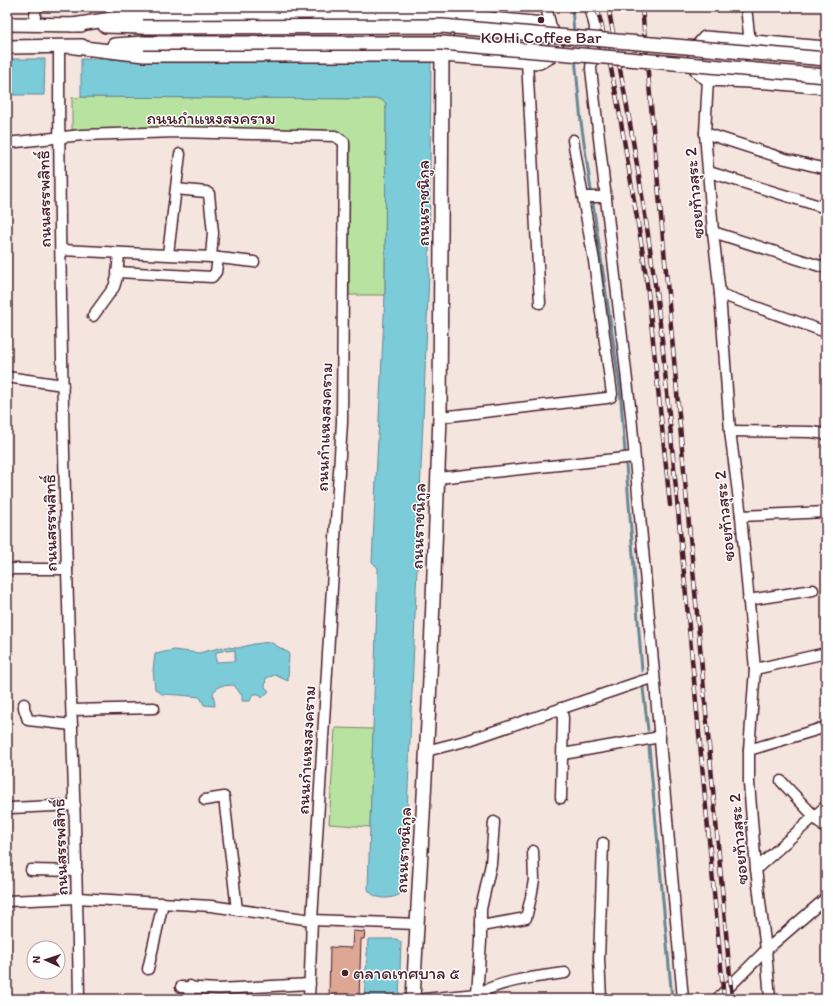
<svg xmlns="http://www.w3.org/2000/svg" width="833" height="1006" viewBox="0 0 833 1006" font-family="Itim,'Playpen Sans Thai',sans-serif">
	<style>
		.green { fill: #b7e29f; stroke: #808065 }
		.water { fill: #7ccbd9; stroke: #688693 }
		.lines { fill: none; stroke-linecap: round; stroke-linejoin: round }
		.stream { stroke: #688693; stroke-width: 3 }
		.building { fill: #dda793; stroke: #4a1f2b }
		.minor-casing { stroke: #4a1f2b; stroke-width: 13 }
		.major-casing { stroke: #4a1f2b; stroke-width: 16 }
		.minor { stroke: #fff; stroke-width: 10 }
		.major { stroke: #fff; stroke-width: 13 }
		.rail-casing { stroke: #4a1f2b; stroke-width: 4.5 }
		.rail { stroke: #fff; stroke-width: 3; stroke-dasharray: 9; stroke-linecap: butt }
		.major-bridge-casing { stroke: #4a1f2b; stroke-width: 16; stroke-linecap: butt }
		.major-bridge { stroke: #fff; stroke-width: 13 }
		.poi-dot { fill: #4a1f2b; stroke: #fff; stroke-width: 1.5 }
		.labels { text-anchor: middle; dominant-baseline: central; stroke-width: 3; stroke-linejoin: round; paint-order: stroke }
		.poi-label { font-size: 17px; fill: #4a1f2b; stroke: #fff }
		.street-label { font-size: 17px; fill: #4a1f2b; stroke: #fff }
	</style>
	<rect width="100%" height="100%" fill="#f5e5df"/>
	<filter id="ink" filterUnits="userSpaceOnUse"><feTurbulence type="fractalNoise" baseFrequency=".025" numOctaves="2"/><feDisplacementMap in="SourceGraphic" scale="8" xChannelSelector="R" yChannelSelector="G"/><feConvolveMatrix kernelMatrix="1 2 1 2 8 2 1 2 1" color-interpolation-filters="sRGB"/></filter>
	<g filter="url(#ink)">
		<!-- green -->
		<g class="green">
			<path d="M81,97L380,99L386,103L385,295H349L350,144L346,136L336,132L72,130V98Z"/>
			<path d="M335,728L373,729L370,827L329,824Z"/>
		</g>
		<!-- water -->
		<g class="water">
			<path d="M7,59H45L44,95H7Z"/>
			<path d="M81,59L428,61L431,63L429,273L404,887L403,892C394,900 374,901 368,889L378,568L372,562L385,295L386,103L380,99L81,97Z"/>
			<path d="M270,642L289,653L288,681L275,675L266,678L265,687L269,691L262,698L259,694H253L250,701H242V696L234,685L220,686L213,692L215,706L204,705L200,697L179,695L162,694L155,689L153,670L155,654L174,650L199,653L223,647V651L216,652V662L235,661V650L226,651L225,647L238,648L254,644Z"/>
			<path d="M368,939H396L401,942L399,999H364Z"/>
		</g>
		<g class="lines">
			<!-- stream -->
			<g class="stream">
				<path d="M572,7L574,34"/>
				<path d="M575,57L581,122L620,388L642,671"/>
				<path d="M643,688L648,730"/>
				<path d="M649,747L672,999"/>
			</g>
		</g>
		<!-- building -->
		<path class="building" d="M353,931L365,932L364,939H361L359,999H329L330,947L352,948Z"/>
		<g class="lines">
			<!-- minor casing -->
			<g class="minor-casing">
				<g id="minor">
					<path d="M546,7L552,31"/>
					<path d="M590,7L595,27L591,69L631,415L683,999"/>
					<path d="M746,7L750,43"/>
					<path d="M34,24L36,7"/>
					<path d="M59,47C59,221 62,395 67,569C71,712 77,855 79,999"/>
					<path d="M527,61L540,303"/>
					<path d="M708,79L705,133L713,232L720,294L730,431L741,516L755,669L749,750V783L756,869L766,950L770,999"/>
					<path d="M705,133L782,158L826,169"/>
					<path d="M7,143L82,135L177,132L335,136L344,142L342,422L312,920L309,999"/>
					<path d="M709,172L826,208"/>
					<path d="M176,189L206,192L209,194L213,233L211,257"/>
					<path d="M583,197H606"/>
					<path d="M713,232L826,268"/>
					<path d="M61,250L211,257L254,262"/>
					<path d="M168,254L180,154"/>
					<path d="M117,272L212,277L216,272L218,258"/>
					<path d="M720,294L823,331"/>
					<path d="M93,316L114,287L117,277L119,253"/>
					<path d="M7,377L63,385"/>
					<path d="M440,417L607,398L611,397L612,394L594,261L573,140"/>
					<path d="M730,431L811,432L826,434"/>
					<path d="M438,478L634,457"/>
					<path d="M741,516L826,512"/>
					<path d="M7,569H67"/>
					<path d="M748,600L813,590"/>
					<path d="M755,669L826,653"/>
					<path d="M24,704V708L28,720L72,725"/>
					<path d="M72,710L154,708"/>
					<path d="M749,750L826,727"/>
					<path d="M426,751L469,740L642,681L654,678"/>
					<path d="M563,754L660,737"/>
					<path d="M781,781L826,829"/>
					<path d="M561,798L563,718L561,708"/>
					<path d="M205,800L224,797L237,910"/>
					<path d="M11,808L75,805"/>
					<path d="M494,822L491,864L481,909V941L477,994C504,980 536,977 565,973"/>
					<path d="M756,869L826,806"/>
					<path d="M31,870L77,871"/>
					<path d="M7,901L77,898L211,906L312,920L417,924"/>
					<path d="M481,926L526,918L531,897L534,880L533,851"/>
					<path d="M148,969L163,903"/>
					<path d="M181,987L219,989L310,984"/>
					<path d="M189,999L190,986"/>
					<path d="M424,999L477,994L482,999"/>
					<path d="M601,999L599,959L603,843"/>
					<path d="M717,999L766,950L826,898"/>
				</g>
			</g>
			<!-- major casing -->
			<g class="major-casing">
				<g id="major">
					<path d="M7,24L81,25"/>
					<path d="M73,25L144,14H443L543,24L552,31L556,44L551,56L539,62L442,55H144L75,47"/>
					<path d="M105,26L143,27"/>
					<path d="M114,45L144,43"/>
					<path d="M7,47L82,46"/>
					<path d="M826,48L705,38L698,46L695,57L697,70L700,74L708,79L769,82L826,87"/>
					<path d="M413,999L429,704L440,417L442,55"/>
				</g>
			</g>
			<!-- minor -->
			<use href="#minor" class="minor"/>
			<!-- major -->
			<use href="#major" class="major"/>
			<!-- rail casing -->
			<g class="rail-casing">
				<g id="rail">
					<path d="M597,7L607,48L619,110L643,254L648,292L670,505"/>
					<path d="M608,7C630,117 649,228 662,340L724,999"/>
					<path d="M642,7L732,999"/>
				</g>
			</g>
			<!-- rail -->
			<use href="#rail" class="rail"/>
			<!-- major-bridge casing -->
			<g class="major-bridge-casing">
				<g id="major-bridge">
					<path d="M143,27L442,26L826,59"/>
					<path d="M144,43H442L826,76"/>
				</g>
			</g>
			<!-- major-bridge -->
			<use href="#major-bridge" class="major-bridge"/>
		</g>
	</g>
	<!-- markers -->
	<g class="poi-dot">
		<circle cx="541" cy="20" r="4"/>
		<circle cx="345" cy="973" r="4"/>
	</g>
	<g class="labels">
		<!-- poi labels -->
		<g class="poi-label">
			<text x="541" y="37">KOHi Coffee Bar</text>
			<text x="353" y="973" text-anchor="start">ตลาดเทศบาล ๕</text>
		</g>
		<!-- street labels -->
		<g class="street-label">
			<text x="211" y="118">ถนนกำแหงสงคราม</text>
			<text transform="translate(694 193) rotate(-95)">ซอยท้าวสุระ 2</text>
			<text transform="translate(44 199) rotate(-91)">ถนนสรรพสิทธิ์</text>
			<text transform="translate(423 203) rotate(-90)">ถนนราชนิกูล</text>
			<text transform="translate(324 427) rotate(-88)">ถนนกำแหงสงคราม</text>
			<text transform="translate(724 516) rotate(-96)">ซอยท้าวสุระ 2</text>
			<text transform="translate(50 523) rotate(-91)">ถนนสรรพสิทธิ์</text>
			<text transform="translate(418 526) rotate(-88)">ถนนราชนิกูล</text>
			<text transform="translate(306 750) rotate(-87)">ถนนกำแหงสงคราม</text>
			<text transform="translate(738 839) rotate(-95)">ซอยท้าวสุระ 2</text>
			<text transform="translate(60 847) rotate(-92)">ถนนสรรพสิทธิ์</text>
			<text transform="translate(403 850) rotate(-87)">ถนนราชนิกูล</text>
		</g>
	</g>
	<!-- margin -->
	<rect width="833" height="1006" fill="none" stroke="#fff" stroke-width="24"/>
	<rect x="12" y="12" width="809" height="982" fill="none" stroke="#4a1f2b" stroke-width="1.5" filter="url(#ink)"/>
	<!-- north arrow -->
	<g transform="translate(46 960) rotate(273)"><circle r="19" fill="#ffffff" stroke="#b7a5aa"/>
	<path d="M0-3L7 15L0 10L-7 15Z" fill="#4a1f2b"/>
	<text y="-6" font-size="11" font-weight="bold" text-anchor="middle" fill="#4a1f2b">N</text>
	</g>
</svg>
